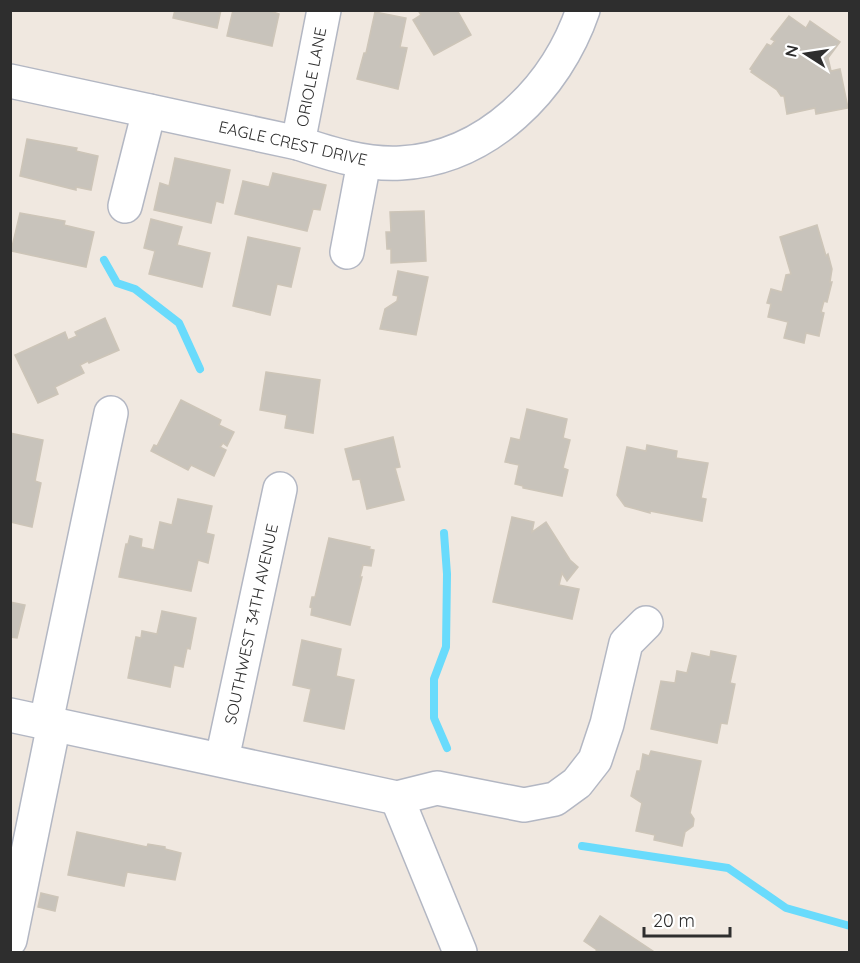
<svg xmlns="http://www.w3.org/2000/svg" width="860" height="963" viewBox="0 0 860 963" font-family="Quicksand,sans-serif">
	<style>
		.lines { fill: none; stroke-linecap: round; stroke-linejoin: round }
		.stream { stroke: #69dbfc; stroke-width: 8 }
		.building { fill: #c8c3bb; stroke: #cdc5b8; stroke-width: 1.5 }
		.minor-casing { stroke: #b3b7c3; stroke-width: 36 }
		.minor { stroke: #fff; stroke-width: 33 }
		.labels { text-anchor: middle; dominant-baseline: central; stroke-width: 4.5; stroke-linejoin: round; paint-order: stroke }
		.street-label { font-size: 16px; fill: #2e2e2e; stroke: #fff }
	</style>
	<rect width="100%" height="100%" fill="#f0e8e0"/>
	<g class="lines">
		<!-- stream -->
		<g class="stream">
			<path d="M104,260L117,283L135,289L179,323L200,369"/>
			<path d="M444,533L447,574L446,647L434,679V718L447,748"/>
			<path d="M582,846L728,868L786,908L850,926"/>
		</g>
	</g>
	<!-- building -->
	<g class="building">
		<path d="M175,10H221L217,28L173,18Z"/>
		<path d="M233,10H273V12L279,14L272,46L227,36Z"/>
		<path d="M418,10H457L471,35L434,55L413,20L421,15Z"/>
		<path d="M375,12L406,18L400,47L407,48L398,89L357,79L364,53H366Z"/>
		<path d="M789,16L806,28L810,21L840,42L828,58L831,71L840,69L848,108L816,114L815,108L787,114L784,96H781L777,90L751,72L752,70L750,69L767,44L771,46L775,41L771,39Z"/>
		<path d="M27,139L77,148L76,151L98,156L91,190L76,187V190L20,176Z"/>
		<path d="M175,158L230,170L223,203L216,201L211,223L154,210L160,183L169,186Z"/>
		<path d="M273,173L326,185L320,210L313,209L307,231L235,214L243,181L269,187Z"/>
		<path d="M424,211L426,261L391,263V249H387L386,232H391L390,212Z"/>
		<path d="M20,213L65,221L64,225L94,232L86,267L11,251Z"/>
		<path d="M151,219L182,227L177,245L210,253L202,287L149,274L155,251L144,248Z"/>
		<path d="M817,225L826,256L828,254L832,269L830,282H832L827,302L824,301L821,312L824,313L819,336L806,333L804,343L784,338L788,322L768,317L771,304L767,303L771,289L782,292L786,275L791,274L780,237Z"/>
		<path d="M248,237L300,248L291,287L277,284L270,315L233,306Z"/>
		<path d="M398,271L428,277L416,335L380,329L385,309L397,301L398,296L393,295Z"/>
		<path d="M105,318L119,350L89,363L88,361L80,365L84,373L55,387L58,394L38,403L15,355L65,332L68,340L77,336L75,332Z"/>
		<path d="M266,372L320,380L313,433L285,428L287,415L260,410Z"/>
		<path d="M181,400L221,420L219,425L234,432L227,446L223,443L220,447L226,450L214,476L191,465L188,470L151,451L154,445L157,446Z"/>
		<path d="M527,409L567,419L563,438L570,440L563,468L568,470L562,496L523,488V486L515,484L519,465L505,462L511,438L520,440Z"/>
		<path d="M10,433L43,440L35,481L41,483L32,527L10,522Z"/>
		<path d="M393,437L400,467L395,468L404,500L367,509L360,479L353,480L345,449Z"/>
		<path d="M647,445L677,451L676,458L708,463L701,498L706,499L702,521L650,511V513L625,506L617,495L627,447L646,451Z"/>
		<path d="M178,499L212,506L206,533L214,535L208,563L198,560L191,591L119,577L126,544H128L130,536L142,539L141,547L154,550L160,522L172,525Z"/>
		<path d="M512,517L534,522L532,532L546,522L570,560L578,567L567,581L562,573L559,585L579,589L572,619L493,602Z"/>
		<path d="M329,538L370,547L369,549L374,550L371,566L363,565L360,577H362L350,625L311,615L312,608L310,607L312,597H315Z"/>
		<path d="M10,602L25,605L17,638L10,637Z"/>
		<path d="M162,611L196,618L190,649L187,648L183,667L174,665L170,687L128,678L136,637L141,638L142,631L157,634Z"/>
		<path d="M302,640L341,649L336,676L354,680L344,729L304,721L311,689L293,685Z"/>
		<path d="M711,651L736,656L730,683L735,684L727,724L721,723L717,743L651,729L661,681L675,683L677,671L687,673L692,653L710,657Z"/>
		<path d="M651,751L701,761L690,813L694,819L693,826L685,832L682,846L654,840L655,835L636,831L642,803L631,796L637,771H640L643,754L649,756Z"/>
		<path d="M77,832L147,847L148,844L165,847V849L181,853L175,880L127,872L124,886L68,875Z"/>
		<path d="M41,893L58,897L55,911L38,907Z"/>
		<path d="M600,916L653,951L652,952H595L597,950L584,941Z"/>
	</g>
	<g class="lines">
		<!-- minor casing -->
		<g class="minor-casing">
			<g id="minor">
				<path d="M10,81L298,143C331,154 365,165 401,163C487,158 556,89 583,10"/>
				<path d="M298,143L324,10"/>
				<path d="M125,206L149,111"/>
				<path d="M347,252L364,162"/>
				<path d="M10,715L397,798L437,788L524,805L555,799L577,783L595,760L607,724L626,643L646,623"/>
				<path d="M46,722L111,413"/>
				<path d="M222,759L280,489"/>
				<path d="M397,798L460,952"/>
				<path d="M10,940L54,724"/>
			</g>
		</g>
		<!-- minor -->
		<use href="#minor" class="minor"/>
	</g>
	<g class="labels">
		<!-- street labels -->
		<g class="street-label">
			<text transform="translate(311 77) rotate(-79)">ORIOLE LANE</text>
			<text transform="translate(293 143) rotate(13)">EAGLE CREST DRIVE</text>
			<text transform="translate(251 624) rotate(-78)">SOUTHWEST 34TH AVENUE</text>
		</g>
	</g>
	<!-- border -->
	<rect width="860" height="963" fill="none" stroke="#2e2e2e" stroke-width="24"/>
	<!-- north arrow -->
	<g transform="translate(806 54) rotate(282)" stroke="#ffffff" stroke-width="4.5" paint-order="stroke">
	<path d="M0-4.5L10 22L0 15L-10 22Z" fill="#2e2e2e"/>
	<text y="-9" font-size="16" font-weight="bold" text-anchor="middle" fill="#2e2e2e">N</text>
	</g>
	<!-- scale -->
	<path d="M644 927v9h86v-9" fill="none" stroke="#2e2e2e" stroke-width="3"/>
	<text x="653" y="927" font-size="18" fill="#2e2e2e" stroke="#ffffff" stroke-width="4.5" paint-order="stroke">20 m</text>
</svg>
